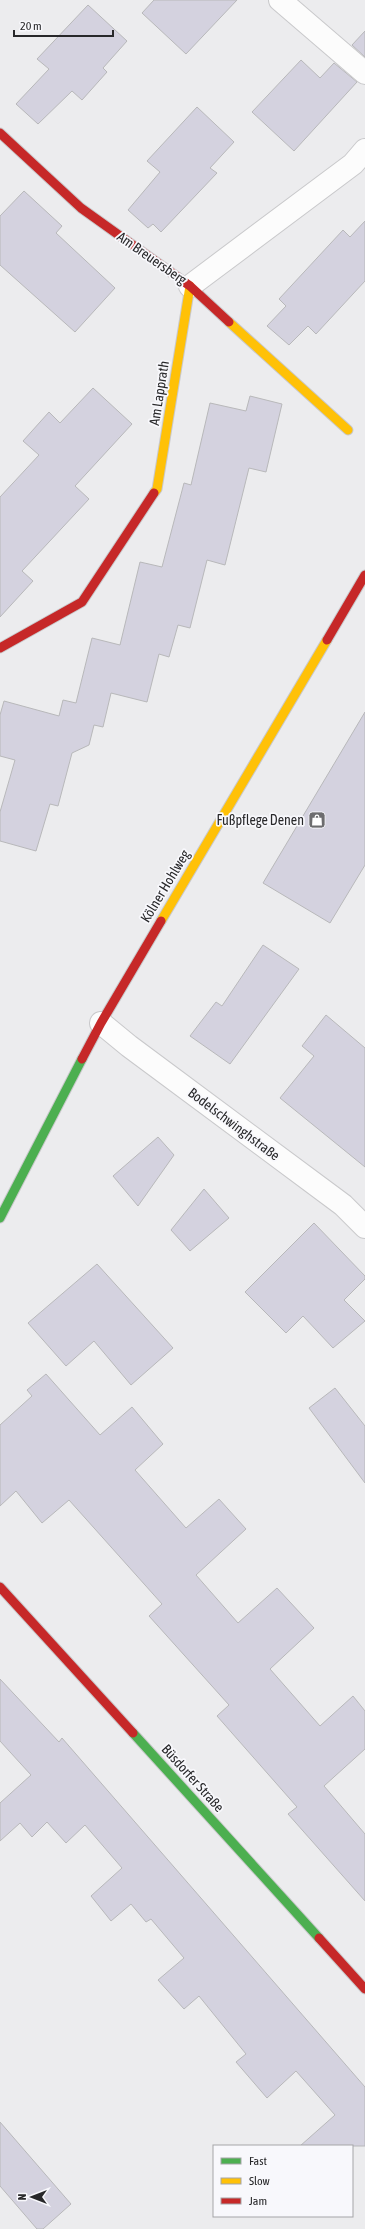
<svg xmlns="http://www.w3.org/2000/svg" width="365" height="2229" viewBox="0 0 365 2229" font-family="'Asap Condensed',sans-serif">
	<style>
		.building { fill: #d4d2df; stroke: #b8b8ba }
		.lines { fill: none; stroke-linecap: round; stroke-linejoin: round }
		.street-casing { stroke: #c9c9cb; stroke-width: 24 }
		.fast-casing { stroke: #c9c9cb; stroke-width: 11 }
		.slow-casing { stroke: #c9c9cb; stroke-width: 11 }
		.jam-casing { stroke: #c9c9cb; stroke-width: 11 }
		.street { stroke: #fcfcfc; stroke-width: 22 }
		.fast { stroke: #4caf50; stroke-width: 9 }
		.slow { stroke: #ffc107; stroke-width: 9 }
		.jam { stroke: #c62828; stroke-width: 9 }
		.labels { text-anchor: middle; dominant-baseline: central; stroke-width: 3.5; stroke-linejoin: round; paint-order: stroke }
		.street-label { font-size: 14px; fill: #28282a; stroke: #f8f8fc }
		.poi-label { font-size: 14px; fill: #28282a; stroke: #f8f8fc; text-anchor: end }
	</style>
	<rect width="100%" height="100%" fill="#ececee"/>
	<!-- building -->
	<g class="building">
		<path d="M154,0H237L186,54L142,13Z"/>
		<path d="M88,5L127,41L103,68L107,72L82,100L72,91L38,124L16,104L49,69L37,59Z"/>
		<path d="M365,31V57L352,45Z"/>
		<path d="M301,60L320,78L334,63L357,82L294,151L252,112Z"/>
		<path d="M197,107L234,142L210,168L217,173L161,232L153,224L148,228L128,210L160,172L147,161Z"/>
		<path d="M24,191L62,226L56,233L115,288L75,332L0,265V216Z"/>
		<path d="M365,221V281L316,334L308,326L289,345L267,326L286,306L279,299L343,230L350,237Z"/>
		<path d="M93,388L132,424L75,486L89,499L22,571L33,581L0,617V497L39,455L23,441L49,412L60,423Z"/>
		<path d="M250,396L282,404L266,472L249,468L225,565L207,560L190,628L178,625L169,657L159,654L147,702L111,693L103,727L94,725L89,745L72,753L58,806L50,804L36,851L0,841V812L15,760L0,756V715L4,701L59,716L63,700L76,703L92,638L120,645L140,562L162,567L184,483L191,485L210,403L246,411Z"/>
		<path d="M365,712V865L330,923L263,883Z"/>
		<path d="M263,945L299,969L230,1064L190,1036L216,1002L222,1006Z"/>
		<path d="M326,1015L365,1048V1167L280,1098L314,1056L302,1046Z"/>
		<path d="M158,1137L174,1155L138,1206L113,1176Z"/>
		<path d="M204,1189L229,1218L190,1251L171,1230Z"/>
		<path d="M314,1223L365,1276V1279L344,1300L365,1321L333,1348L303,1316L286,1333L245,1292Z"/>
		<path d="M97,1264L173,1348L131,1385L94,1341L66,1366L28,1323Z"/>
		<path d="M46,1374L100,1435L132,1407L163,1444L135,1470L186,1528L219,1499L246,1529L196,1575L238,1623L277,1588L314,1628L270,1669L320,1726L353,1696L365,1711V1749L324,1786L365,1834V1901L288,1814L297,1807L217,1716L229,1705L149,1616L162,1604L69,1500L42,1523L16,1491L0,1506V1425L32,1396L27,1390Z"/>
		<path d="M335,1388L365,1426V1483L309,1408Z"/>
		<path d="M0,1679L59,1742L62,1738L365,2087V2146H300L335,2115L296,2071L267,2098L236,2062L246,2054L199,1996L184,2009L158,1980L184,1958L151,1919L146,1922L131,1904L111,1921L91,1896L122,1868L85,1825L66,1843L47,1822L32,1837L20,1823L0,1841V1803L31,1775L0,1741Z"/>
		<path d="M0,2122L71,2204L43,2229H37L0,2186Z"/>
	</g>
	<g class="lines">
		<!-- street casing -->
		<g class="street-casing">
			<g id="street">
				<path d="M280,0L365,73"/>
				<path d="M190,286L353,164L365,150"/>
				<path d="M101,1023L129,1046L343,1205L365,1227"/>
			</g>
		</g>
		<!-- fast casing -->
		<g class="fast-casing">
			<g id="fast">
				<path d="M0,1218L82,1059"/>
				<path d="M133,1733L319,1938"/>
			</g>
		</g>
		<!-- slow casing -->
		<g class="slow-casing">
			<g id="slow">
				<path d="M229,322L348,430"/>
				<path d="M154,493L157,489L190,286"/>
				<path d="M161,921L327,640"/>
			</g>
		</g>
		<!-- jam casing -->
		<g class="jam-casing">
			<g id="jam">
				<path d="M0,133L81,208L190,286L229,322"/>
				<path d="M327,640L365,575"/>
				<path d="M0,648L82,602L154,493"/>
				<path d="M82,1059L101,1023L161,921"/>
				<path d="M0,1587L133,1733"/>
				<path d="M319,1938L365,1989"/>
			</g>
		</g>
		<!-- street -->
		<use href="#street" class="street"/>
		<!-- fast -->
		<use href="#fast" class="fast"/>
		<!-- slow -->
		<use href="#slow" class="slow"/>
		<!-- jam -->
		<use href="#jam" class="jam"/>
	</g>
	<!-- icons -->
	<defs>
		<g id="shop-square" transform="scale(0.9)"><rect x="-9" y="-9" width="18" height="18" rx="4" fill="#6d6d6f" stroke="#f8f8fc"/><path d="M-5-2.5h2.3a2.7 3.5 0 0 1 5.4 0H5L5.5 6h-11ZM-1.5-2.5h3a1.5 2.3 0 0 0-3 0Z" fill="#fff"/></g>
	</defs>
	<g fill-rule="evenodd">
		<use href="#shop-square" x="317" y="820"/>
	</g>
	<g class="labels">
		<!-- street labels -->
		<g class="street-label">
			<text transform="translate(152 258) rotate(35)">Am Breuersberg</text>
			<text transform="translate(159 393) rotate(-81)">Am Lapprath</text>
			<text transform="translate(165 886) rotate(-59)">Kölner Hohlweg</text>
			<text transform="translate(234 1124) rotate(37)">Bodelschwinghstraße</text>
			<text transform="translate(193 1778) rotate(48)">Büsdorfer Straße</text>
		</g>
		<!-- poi labels -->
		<g class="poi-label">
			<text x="304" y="820">Fußpflege Denen</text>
		</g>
	</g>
	<!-- legend -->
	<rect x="213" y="2145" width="140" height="72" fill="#f8f8fc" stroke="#a5a5a8"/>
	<rect x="221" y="2158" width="20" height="6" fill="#4caf50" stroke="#a5a5a8"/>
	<text x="249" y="2165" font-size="12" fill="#28282a">Fast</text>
	<rect x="221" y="2178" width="20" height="6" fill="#ffc107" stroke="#a5a5a8"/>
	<text x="249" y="2185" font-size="12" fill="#28282a">Slow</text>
	<rect x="221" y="2198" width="20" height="6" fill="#c62828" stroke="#a5a5a8"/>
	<text x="249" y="2205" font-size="12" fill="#28282a">Jam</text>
	<!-- north arrow -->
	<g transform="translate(32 2197) rotate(270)" stroke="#f8f8fc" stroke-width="3" paint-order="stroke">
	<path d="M0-3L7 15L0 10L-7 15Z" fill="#28282a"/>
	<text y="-6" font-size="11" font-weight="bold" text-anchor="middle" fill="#28282a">N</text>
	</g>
	<!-- scale -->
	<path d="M14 30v6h99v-6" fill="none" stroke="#28282a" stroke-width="2"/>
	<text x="20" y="30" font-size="12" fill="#28282a" stroke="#f8f8fc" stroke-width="3" paint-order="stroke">20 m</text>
</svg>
